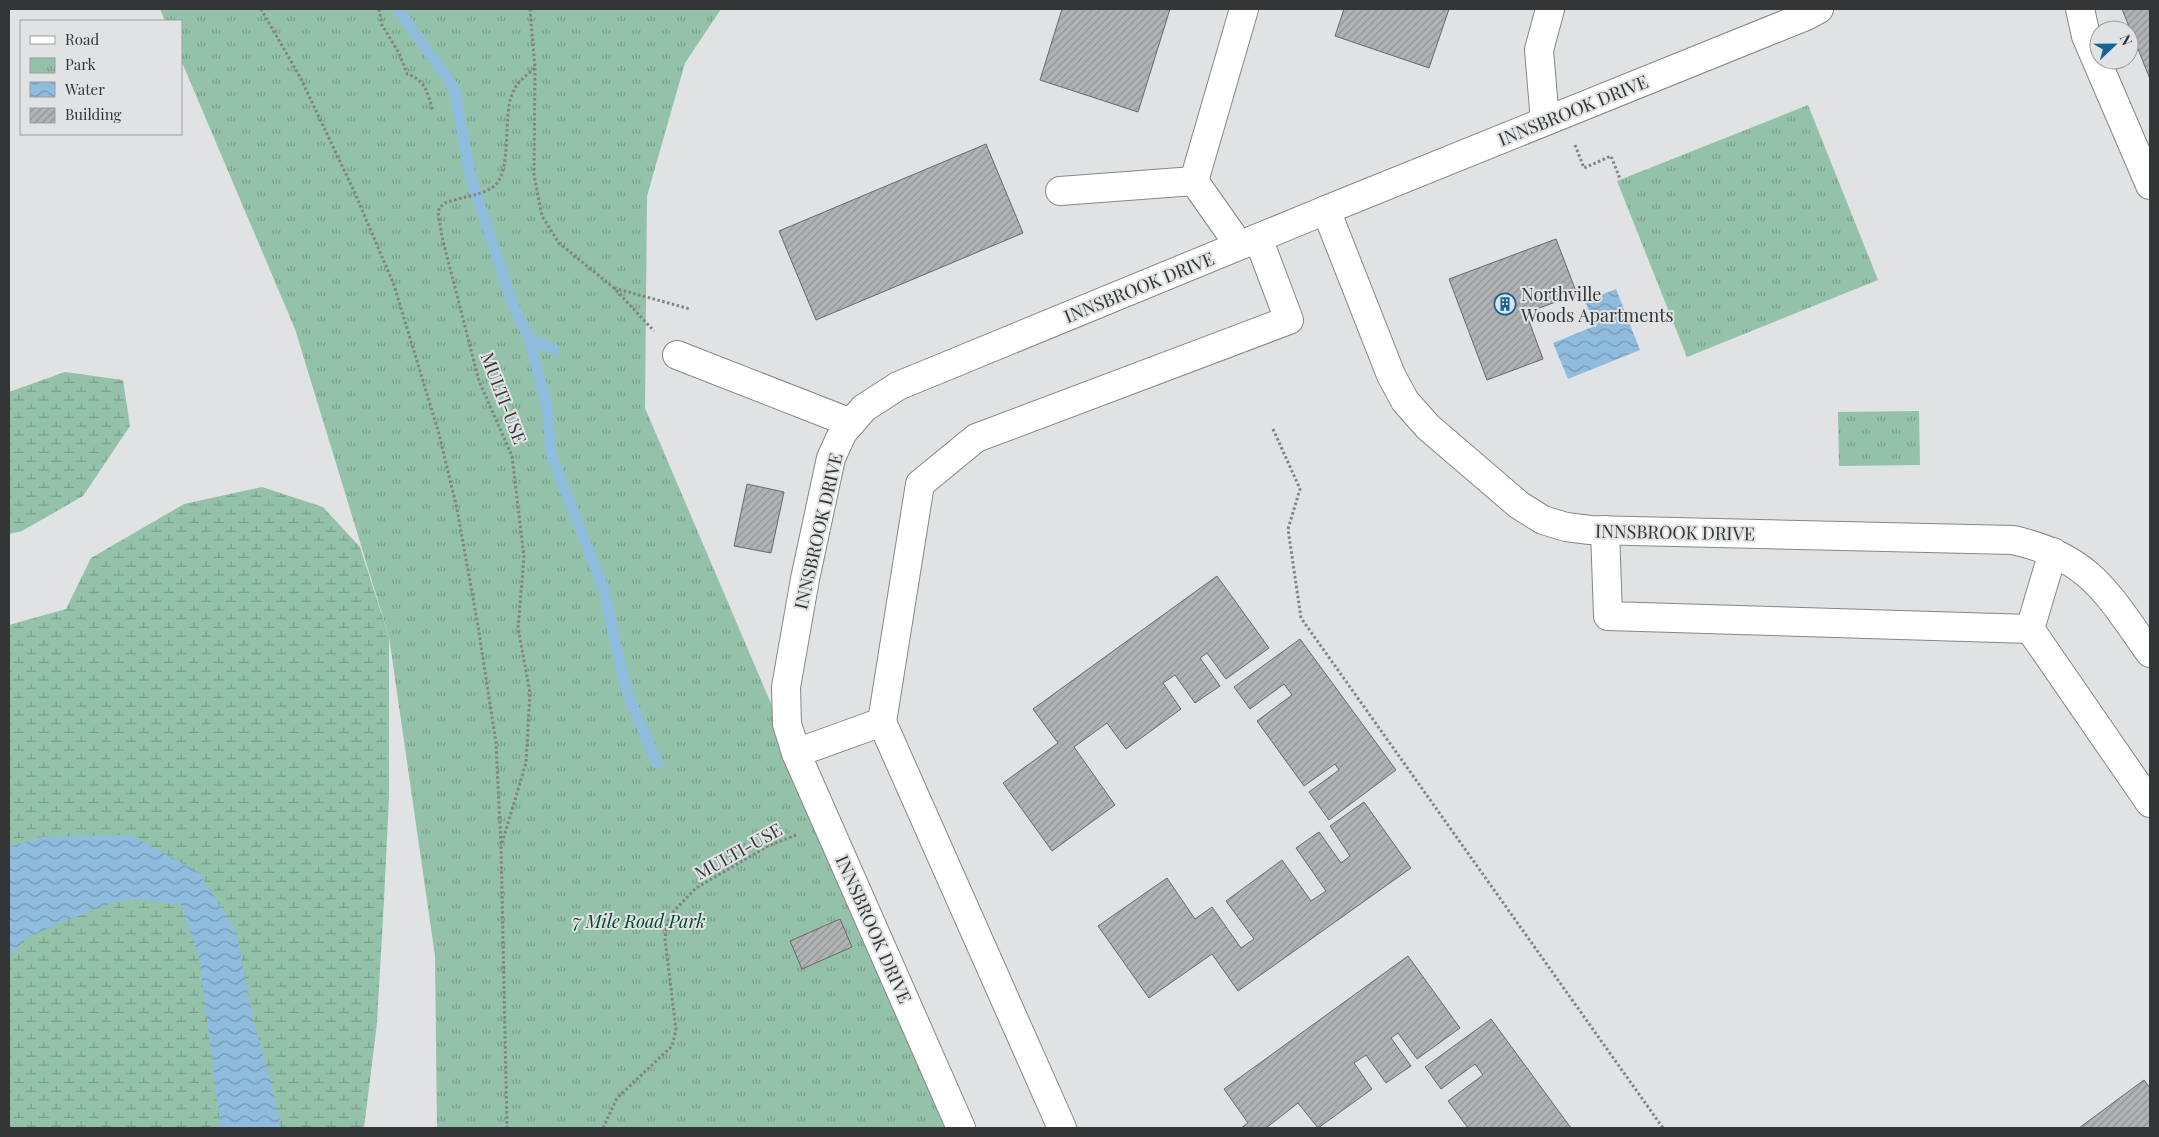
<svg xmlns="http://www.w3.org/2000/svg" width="2159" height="1137" viewBox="0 0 2159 1137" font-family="'Playfair Display',serif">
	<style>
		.wetland { fill: url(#wetland-marsh) }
		.park { fill: url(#park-tufts) }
		.water { fill: url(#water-waves) }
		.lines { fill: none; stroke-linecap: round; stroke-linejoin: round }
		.stream { stroke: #8fbbdd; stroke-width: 11 }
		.building { fill: url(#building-hatch); stroke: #68696b }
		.minor-casing { stroke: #848688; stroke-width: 30 }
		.path { stroke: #828385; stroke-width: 3; stroke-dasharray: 2.5 2.5; stroke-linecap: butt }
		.minor { stroke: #fff; stroke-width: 28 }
		.labels { text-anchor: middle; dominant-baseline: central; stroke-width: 4; stroke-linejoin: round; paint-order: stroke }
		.street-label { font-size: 18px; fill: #343536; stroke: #e1e2e4 }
		.poi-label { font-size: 18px; fill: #343536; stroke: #e1e2e4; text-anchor: start }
		.park-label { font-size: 18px; font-style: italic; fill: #00442b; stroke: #e1e2e4 }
	</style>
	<defs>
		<pattern id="wetland-marsh" width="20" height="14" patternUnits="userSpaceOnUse" patternTransform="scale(1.25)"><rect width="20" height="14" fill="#94c1a9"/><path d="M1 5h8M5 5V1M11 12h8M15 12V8" fill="none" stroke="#7a9e8a"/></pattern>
		<pattern id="park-tufts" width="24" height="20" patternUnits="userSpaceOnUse" patternTransform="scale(1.25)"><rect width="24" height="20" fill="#94c1a9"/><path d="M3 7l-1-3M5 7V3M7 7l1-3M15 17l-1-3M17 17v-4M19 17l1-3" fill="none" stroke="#7a9e8a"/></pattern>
		<pattern id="water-waves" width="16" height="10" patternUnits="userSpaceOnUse" patternTransform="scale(1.25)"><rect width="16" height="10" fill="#8fbbdd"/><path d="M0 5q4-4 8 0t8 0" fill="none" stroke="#7699b4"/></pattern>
		<pattern id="building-hatch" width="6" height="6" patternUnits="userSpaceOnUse" patternTransform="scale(1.25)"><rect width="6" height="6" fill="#b1b2b4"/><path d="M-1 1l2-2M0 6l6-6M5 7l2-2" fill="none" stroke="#919293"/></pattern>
	</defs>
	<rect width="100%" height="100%" fill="#e1e2e4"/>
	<!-- wetland -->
	<g class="wetland">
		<path d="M65,372L123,380L130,426L83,496L22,531L9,534V392Z"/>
		<path d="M262,487L323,507L360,547L389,637V797L384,900L377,1023L364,1128H9V625L66,609L91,558L184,504Z"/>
	</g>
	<!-- park -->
	<g class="park">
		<path d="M160,9H721L685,63L647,196L645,408L952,1128H437L435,956L389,637L295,329L181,60V21H165Z"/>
		<path d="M1808,105L1878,280L1687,357L1617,181Z"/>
		<path d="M1919,411L1920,465L1839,466L1838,412Z"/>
	</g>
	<!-- water -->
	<g class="water">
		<path d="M1616,289L1640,350L1568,379L1553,343L1595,326L1585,301Z"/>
		<path d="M131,835L199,873L236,931L253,1020L271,1081L281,1128H221L199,956L181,905L140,899L111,903L29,936L9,956V847L42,837Z"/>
	</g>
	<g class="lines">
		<!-- stream -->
		<g class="stream">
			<path d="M398,9L454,88L470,175L513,305L532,344"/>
			<path d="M529,338L547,406L551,454L603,587L626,689L657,763"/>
			<path d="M529,338L555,350"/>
		</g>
	</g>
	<!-- building -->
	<g class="building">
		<path d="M1062,9H1170L1138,112L1040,80Z"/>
		<path d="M1344,9H1449L1429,68L1335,36Z"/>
		<path d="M2122,9H2150V79Z"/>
		<path d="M986,144L1023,233L816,320L779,231Z"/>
		<path d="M1556,239L1577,294L1526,313L1543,359L1487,380L1449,279Z"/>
		<path d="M747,484L784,492L771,553L734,546Z"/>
		<path d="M1217,576L1269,648L1226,679L1207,653L1200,658L1220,686L1195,703L1175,675L1163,683L1181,709L1126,749L1107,723L1074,747L1115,805L1052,851L1003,783L1058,743L1033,709Z"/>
		<path d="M1300,639L1396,770L1329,820L1309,792L1339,770L1335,764L1304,786L1257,721L1292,695L1284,684L1250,709L1234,687Z"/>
		<path d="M1364,802L1411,868L1238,991L1212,954L1149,998L1098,926L1167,878L1195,919L1212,907L1241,948L1254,939L1226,901L1282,860L1311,901L1326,891L1296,848L1319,832L1341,863L1350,856L1330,826Z"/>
		<path d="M840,919L852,947L802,969L790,941Z"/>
		<path d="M1408,956L1460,1028L1417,1059L1398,1033L1391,1038L1411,1066L1386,1083L1366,1055L1354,1063L1372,1089L1318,1128L1298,1103L1266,1128H1241L1248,1123L1224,1089Z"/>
		<path d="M1491,1019L1571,1128H1468L1448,1101L1483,1075L1475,1064L1441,1089L1425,1067Z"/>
		<path d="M2144,1080L2150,1088V1128H2079Z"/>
	</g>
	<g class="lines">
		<!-- minor casing -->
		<g class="minor-casing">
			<g id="minor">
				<path d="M2080,9L2086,36L2150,185"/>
				<path d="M1545,121L1539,50L1550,9"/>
				<path d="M1194,181L1244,9"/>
				<path d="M1060,191L1194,181L1239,245"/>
				<path d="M1326,210L1806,16L1819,9"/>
				<path d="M677,355L851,423"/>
				<path d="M1605,530L1608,616L2030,629L2053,552"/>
				<path d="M2030,629L2150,803"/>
				<path d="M882,722L920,484L976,438L1289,320L1258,238"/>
				<path d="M796,753L882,722L1062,1128"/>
				<path d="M961,1128L796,753L787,724L786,687L805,579L831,458L843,432L864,408L898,386L1326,210L1391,375L1405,401L1428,427L1519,505L1543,520L1566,527L1590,530L2013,540C2090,557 2107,593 2150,653"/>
			</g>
		</g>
		<!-- path -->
		<g class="path">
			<path d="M261,9L300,77L354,191L394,285L439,434L457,509L478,626L496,743L501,846L507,1128"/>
			<path d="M379,9L382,25L399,53L407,74C426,80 428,94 433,112"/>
			<path d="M535,68L534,175L542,216L559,243L614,288L654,331"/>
			<path d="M1575,145L1584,168L1611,156L1620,179"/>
			<path d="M614,288L690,309"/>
			<path d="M1273,429L1300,489L1288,529L1301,618L1663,1128"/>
			<path d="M502,843L526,763L530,693L518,628L524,557L512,456L479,381L442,237L438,212L440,207L445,203C460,197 480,196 493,187C514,172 501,112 514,90C518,81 528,74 535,68L530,9"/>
			<path d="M603,1128L617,1098L672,1046L676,1030L665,939L667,922L674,911L696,888L770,845L796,835"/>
		</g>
		<!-- minor -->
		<use href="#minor" class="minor"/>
	</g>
	<!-- icons -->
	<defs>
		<g id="building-ring" transform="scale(1.125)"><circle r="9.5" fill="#e1e2e4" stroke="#176396" stroke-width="1.5"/><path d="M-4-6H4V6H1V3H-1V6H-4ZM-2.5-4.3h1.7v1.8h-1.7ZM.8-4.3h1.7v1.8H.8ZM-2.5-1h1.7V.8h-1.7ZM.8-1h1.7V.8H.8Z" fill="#176396"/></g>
	</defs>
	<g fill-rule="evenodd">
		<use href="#building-ring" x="1505" y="304"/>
	</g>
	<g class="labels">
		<!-- street labels -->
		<g class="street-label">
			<text transform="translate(1573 110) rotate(-22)">INNSBROOK DRIVE</text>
			<text transform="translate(1139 287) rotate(-22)">INNSBROOK DRIVE</text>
			<text transform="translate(504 398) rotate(69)">MULTI-USE</text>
			<text transform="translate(818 531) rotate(-77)">INNSBROOK DRIVE</text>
			<text transform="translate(1675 532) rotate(1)">INNSBROOK DRIVE</text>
			<text transform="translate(738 851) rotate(-29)">MULTI-USE</text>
			<text transform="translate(874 929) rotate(66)">INNSBROOK DRIVE</text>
		</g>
		<!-- poi labels -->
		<g class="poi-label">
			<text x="1521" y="294">Northville<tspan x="1521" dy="21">Woods Apartments</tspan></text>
		</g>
		<!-- park labels -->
		<g class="park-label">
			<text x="639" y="921">7 Mile Road Park</text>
		</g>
	</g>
	<!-- border -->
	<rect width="2159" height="1137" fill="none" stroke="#343536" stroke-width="20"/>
	<!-- legend -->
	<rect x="20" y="20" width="162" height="115" fill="#e1e2e4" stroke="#9c9d9e"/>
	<rect x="30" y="36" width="25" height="8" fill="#ffffff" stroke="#9c9d9e"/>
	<text x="65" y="45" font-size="15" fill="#343536">Road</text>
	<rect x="30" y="58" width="25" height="15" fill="url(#park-tufts)" stroke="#9c9d9e"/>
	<text x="65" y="70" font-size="15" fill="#343536">Park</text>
	<rect x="30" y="82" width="25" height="15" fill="url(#water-waves)" stroke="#9c9d9e"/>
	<text x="65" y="95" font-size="15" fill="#343536">Water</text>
	<rect x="30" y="108" width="25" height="15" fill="url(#building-hatch)" stroke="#9c9d9e"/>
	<text x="65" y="120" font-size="15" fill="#343536">Building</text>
	<!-- north arrow -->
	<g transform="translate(2114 45) rotate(68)"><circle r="24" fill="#e1e2e4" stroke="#9c9d9e"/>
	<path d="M0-4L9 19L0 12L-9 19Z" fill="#176396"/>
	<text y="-8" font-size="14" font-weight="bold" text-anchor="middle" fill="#343536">N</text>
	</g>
</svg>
